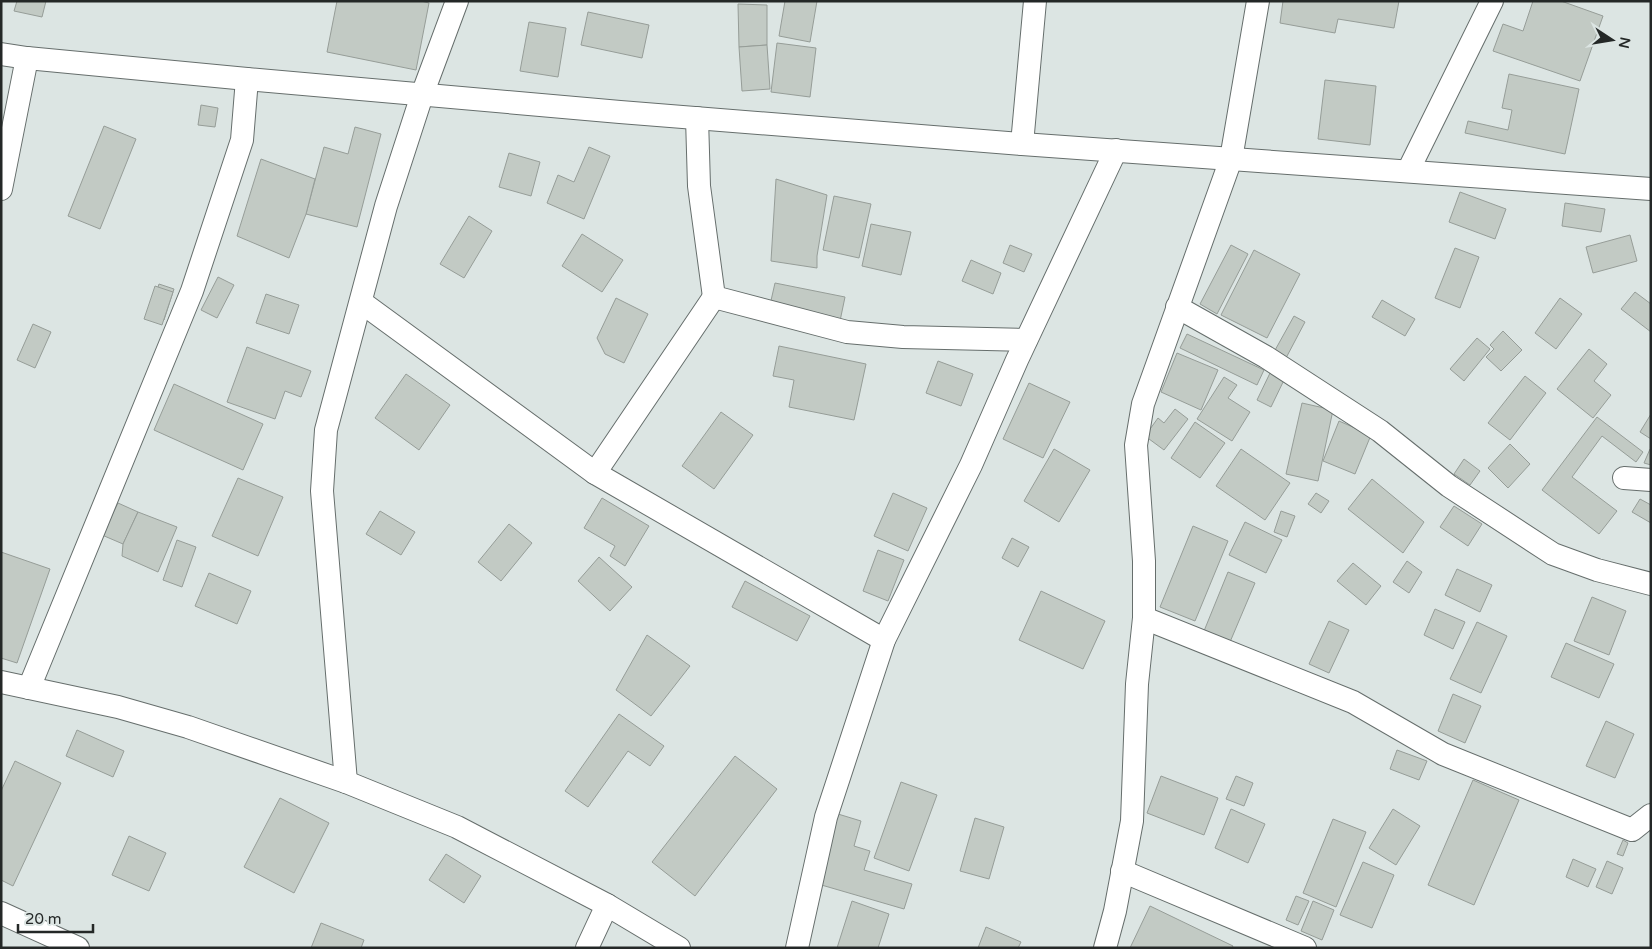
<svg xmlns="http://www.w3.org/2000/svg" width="1652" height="949" viewBox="0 0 1652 949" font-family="'Varela Round',sans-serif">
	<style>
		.building { fill: #c2cac4; stroke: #969d98 }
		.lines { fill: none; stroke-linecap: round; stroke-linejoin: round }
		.minor-casing { stroke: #666e6c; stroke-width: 24 }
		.minor { stroke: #fff; stroke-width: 22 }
	</style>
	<rect width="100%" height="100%" fill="#dce5e3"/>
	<!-- building -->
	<g class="building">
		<path d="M17,1H46L42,17L14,11Z"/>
		<path d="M337,1H421L429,3L416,70L327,52Z"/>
		<path d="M785,1H817L810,42L779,36Z"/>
		<path d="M1283,1H1399L1394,28L1338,19L1335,33L1280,23Z"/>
		<path d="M1533,1H1561L1603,16L1580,81L1493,51L1503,24L1523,31Z"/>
		<path d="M738,4L767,5V45L739,47Z"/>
		<path d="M588,12L649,25L642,58L581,45Z"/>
		<path d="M529,22L566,28L558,77L520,71Z"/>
		<path d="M777,43L816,48L810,97L771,92Z"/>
		<path d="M767,45L770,89L742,91L739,47Z"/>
		<path d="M1509,74L1579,89L1565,154L1465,133L1468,121L1508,130L1512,110L1502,108Z"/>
		<path d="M1325,80L1376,86L1370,145L1318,139Z"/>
		<path d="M201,105L218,108L215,127L198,125Z"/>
		<path d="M104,126L136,139L100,229L68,216Z"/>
		<path d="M355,127L381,134L357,227L306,214L324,147L348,154Z"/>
		<path d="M589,147L610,156L584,219L547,203L558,175L574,182Z"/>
		<path d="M509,153L540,162L531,196L499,187Z"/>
		<path d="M261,159L315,179L306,214L289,258L237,236Z"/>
		<path d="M776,179L827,195L817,256V268L771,261Z"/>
		<path d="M1460,192L1506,209L1495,239L1449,222Z"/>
		<path d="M834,196L871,204L859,258L823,250Z"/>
		<path d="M1565,203L1605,209L1601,232L1562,226Z"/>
		<path d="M469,216L492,231L464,278L440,264Z"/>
		<path d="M871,224L911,232L901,275L862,266Z"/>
		<path d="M582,234L623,260L602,292L562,266Z"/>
		<path d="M1630,235L1637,261L1593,273L1586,247Z"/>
		<path d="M1010,245L1032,254L1024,272L1003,263Z"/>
		<path d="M1231,245L1248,254L1217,314L1200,304Z"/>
		<path d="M1455,248L1479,257L1460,308L1435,298Z"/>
		<path d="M1254,250L1300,274L1267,338L1221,315Z"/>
		<path d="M971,260L1001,273L993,294L962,281Z"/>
		<path d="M218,277L234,285L217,318L201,310Z"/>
		<path d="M775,283L845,297L840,321L770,305Z"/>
		<path d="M159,284L174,289L164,320L149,315Z"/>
		<path d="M155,286L173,292L162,325L144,319Z"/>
		<path d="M1635,292L1651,304V332L1621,309Z"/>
		<path d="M266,294L299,305L289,334L256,323Z"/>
		<path d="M616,298L648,314L624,363L605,354L597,338Z"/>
		<path d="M1560,298L1582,314L1556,349L1535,333Z"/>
		<path d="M1382,300L1415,319L1405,336L1372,317Z"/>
		<path d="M1294,316L1305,322L1286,358L1274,352Z"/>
		<path d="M33,324L51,332L35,368L17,360Z"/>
		<path d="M1503,331L1522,350L1501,371L1486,357L1494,349L1490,345Z"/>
		<path d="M1187,334L1264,370L1257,385L1180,348Z"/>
		<path d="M1477,338L1490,349L1464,381L1450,369Z"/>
		<path d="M779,346L866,364L854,420L789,407L794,380L773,376Z"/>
		<path d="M247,347L311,371L301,397L285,391L275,419L227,402Z"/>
		<path d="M1589,349L1607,364L1594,381L1611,395L1593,418L1557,389Z"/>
		<path d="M1177,353L1218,370L1201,410L1161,392Z"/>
		<path d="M938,361L973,374L961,406L926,393Z"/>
		<path d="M1271,371L1285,378L1271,407L1257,400Z"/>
		<path d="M406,374L450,405L419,450L375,418Z"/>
		<path d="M1525,376L1546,393L1510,440L1488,423Z"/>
		<path d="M1224,377L1237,385L1228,398L1250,412L1232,441L1197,419Z"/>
		<path d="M1029,383L1070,402L1043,458L1003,439Z"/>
		<path d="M174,384L263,424L243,470L154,430Z"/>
		<path d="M1302,403L1333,410L1318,481L1286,474Z"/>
		<path d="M1175,409L1188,419L1164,450L1145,436L1158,418L1164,423Z"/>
		<path d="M721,412L753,435L714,489L682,466Z"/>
		<path d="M1651,414V439L1640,432Z"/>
		<path d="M1597,417L1643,452L1636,462L1602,436L1572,477L1617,511L1599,534L1542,490Z"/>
		<path d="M1339,421L1371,435L1355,474L1323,461Z"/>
		<path d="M1195,422L1225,443L1200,478L1171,458Z"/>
		<path d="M1510,444L1530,464L1508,488L1488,468Z"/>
		<path d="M1054,449L1090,470L1059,522L1024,501Z"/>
		<path d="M1241,449L1290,483L1265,520L1216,486Z"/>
		<path d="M1650,449H1651V465L1644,463Z"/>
		<path d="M1464,459L1480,471L1470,485L1454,474Z"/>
		<path d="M238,478L283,497L258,556L212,536Z"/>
		<path d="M1372,479L1424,522L1403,553L1348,509Z"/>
		<path d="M893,493L927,508L908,551L874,536Z"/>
		<path d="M1316,493L1329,501L1321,513L1308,504Z"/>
		<path d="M602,498L649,526L625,566L610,556L615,546L584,528Z"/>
		<path d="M1640,499L1651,505V523L1632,512Z"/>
		<path d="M118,503L138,512L123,544L102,535Z"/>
		<path d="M1454,506L1482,524L1468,546L1440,527Z"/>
		<path d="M380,511L415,532L401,555L366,534Z"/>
		<path d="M1281,511L1295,516L1287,537L1274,532Z"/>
		<path d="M138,512L177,527L158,572L122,556L123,544Z"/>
		<path d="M1245,522L1282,540L1266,573L1229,555Z"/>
		<path d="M509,524L532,543L501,581L478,562Z"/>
		<path d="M1193,526L1228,541L1195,621L1160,607Z"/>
		<path d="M1012,538L1029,547L1018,567L1002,558Z"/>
		<path d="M177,540L196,547L182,587L163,580Z"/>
		<path d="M878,550L904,560L888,601L863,591Z"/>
		<path d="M1,552L50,569L17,663L1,658Z"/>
		<path d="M599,557L632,587L610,611L578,581Z"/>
		<path d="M1407,561L1422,572L1409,593L1393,582Z"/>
		<path d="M1353,563L1381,586L1366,605L1337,581Z"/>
		<path d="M1457,569L1492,585L1480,612L1445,595Z"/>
		<path d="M1228,572L1255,583L1230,642L1204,631Z"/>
		<path d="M209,573L251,591L237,624L195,606Z"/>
		<path d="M745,581L810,616L797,641L732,607Z"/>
		<path d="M1041,591L1105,621L1083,669L1019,640Z"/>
		<path d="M1592,597L1626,611L1609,655L1574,641Z"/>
		<path d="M1435,609L1465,622L1453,649L1424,635Z"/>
		<path d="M1329,621L1349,630L1329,673L1309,664Z"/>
		<path d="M1477,622L1507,636L1481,693L1450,679Z"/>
		<path d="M647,635L690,666L651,716L616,690Z"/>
		<path d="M1566,643L1614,664L1599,698L1551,677Z"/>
		<path d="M1453,694L1481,706L1465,743L1438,731Z"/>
		<path d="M619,714L664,746L650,766L628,751L588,807L565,791Z"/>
		<path d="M1606,721L1634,734L1615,778L1586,766Z"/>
		<path d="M77,730L124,751L113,777L66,756Z"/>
		<path d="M1397,750L1427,761L1419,780L1390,769Z"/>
		<path d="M735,756L777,789L695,896L652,862Z"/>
		<path d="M15,761L61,783L13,886L1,880V791Z"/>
		<path d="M1161,776L1218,798L1204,835L1147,813Z"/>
		<path d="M1236,776L1253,783L1244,806L1226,799Z"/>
		<path d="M1473,780L1519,800L1474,905L1428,885Z"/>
		<path d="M901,782L937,795L909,871L874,858Z"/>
		<path d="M280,798L329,823L294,893L244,867Z"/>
		<path d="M1231,809L1265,824L1248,863L1215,848Z"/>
		<path d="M1393,809L1420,826L1396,865L1369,848Z"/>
		<path d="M838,814L861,821L854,846L870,851L864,870L912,884L904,909L818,884Z"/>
		<path d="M975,818L1004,827L989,879L960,871Z"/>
		<path d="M1333,819L1366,832L1336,907L1303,893Z"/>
		<path d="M129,836L166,853L149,891L112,875Z"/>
		<path d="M1623,840L1628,843L1623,856L1617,854Z"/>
		<path d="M446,854L481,876L464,903L429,880Z"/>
		<path d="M1573,859L1596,869L1588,887L1566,877Z"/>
		<path d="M1607,861L1623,868L1612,894L1596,887Z"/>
		<path d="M1363,862L1394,875L1372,928L1340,915Z"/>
		<path d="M1296,896L1309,901L1298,925L1286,920Z"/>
		<path d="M852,901L889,914L878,948H837Z"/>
		<path d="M1313,901L1334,910L1322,940L1301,931Z"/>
		<path d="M1150,906L1233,946L1232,948H1130Z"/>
		<path d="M321,923L364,940L361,948H311Z"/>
		<path d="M986,927L1021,942L1018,948H978Z"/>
	</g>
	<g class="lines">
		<!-- minor casing -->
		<g class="minor-casing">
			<g id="minor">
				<path d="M1,54L27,58L247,79L620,112L1022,144L1651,189"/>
				<path d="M697,118L699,186L714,297L847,332L903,337L1026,340"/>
				<path d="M1022,144L1035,1"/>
				<path d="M1408,171L1492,1"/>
				<path d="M1,189L27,58"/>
				<path d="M714,297L595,473L884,640"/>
				<path d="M361,302L595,473"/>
				<path d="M1177,307L1266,357L1380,431L1449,486L1553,554L1597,570L1651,584"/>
				<path d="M1624,478L1651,480"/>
				<path d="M1144,618L1353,702L1443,754L1632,830L1651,815"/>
				<path d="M1,682L118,707L188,727L346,782L457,827L607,905L587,948"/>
				<path d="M29,688L192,291L242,140L247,79"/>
				<path d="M346,782L322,491L326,430L386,206L422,95L457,1"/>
				<path d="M1122,871L1305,948"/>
				<path d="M607,905L679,948"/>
				<path d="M1,913L78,948"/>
				<path d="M797,948L826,817L884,640L971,465L1017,360L1116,150"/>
				<path d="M1105,948L1115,911L1132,821L1137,684L1144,618V561L1136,445L1143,404L1231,159L1258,1"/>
			</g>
		</g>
		<!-- minor -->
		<use href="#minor" class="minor"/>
	</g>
	<!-- border -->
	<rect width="1652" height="949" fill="none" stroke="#242827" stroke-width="5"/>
	<!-- north arrow -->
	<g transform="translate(1612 40) rotate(102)" stroke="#dce5e3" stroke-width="4" paint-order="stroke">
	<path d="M0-4L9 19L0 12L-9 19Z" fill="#242827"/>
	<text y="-8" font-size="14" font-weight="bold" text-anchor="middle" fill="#242827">N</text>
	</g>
	<!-- scale -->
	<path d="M18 924v8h75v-8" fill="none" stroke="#242827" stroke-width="2.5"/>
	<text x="25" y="924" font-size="15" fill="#242827" stroke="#dce5e3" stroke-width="4" paint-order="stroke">20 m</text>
</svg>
